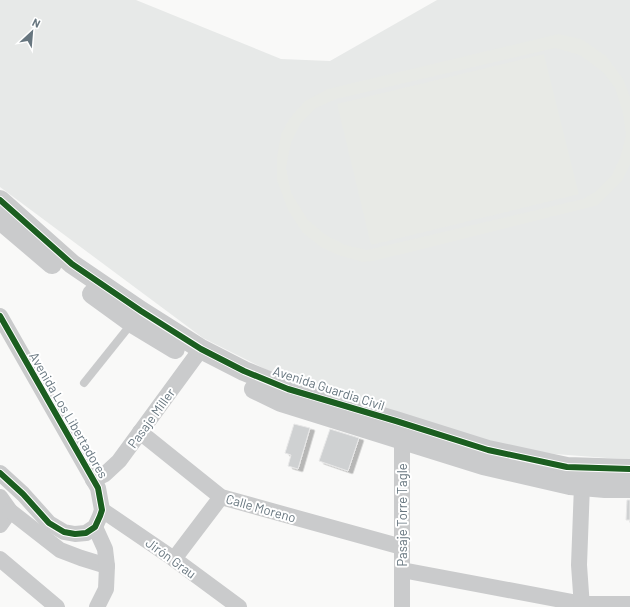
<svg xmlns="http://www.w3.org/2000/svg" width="630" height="607" viewBox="0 0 630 607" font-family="Barlow,sans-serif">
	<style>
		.built { fill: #e7e9e8 }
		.green { fill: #e8eae6; fill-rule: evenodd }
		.building { fill: #cfd1d2; stroke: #e8e8e8; filter: url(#shadow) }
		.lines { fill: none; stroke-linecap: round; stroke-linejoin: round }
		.service { stroke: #cacbcc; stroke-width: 8 }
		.minor { stroke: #cacbcc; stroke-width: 16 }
		.tertiary { stroke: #cacbcc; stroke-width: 20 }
		.cycleway-casing { stroke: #fff; stroke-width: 8 }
		.cycleway { stroke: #1b5e20; stroke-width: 6 }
		.labels { text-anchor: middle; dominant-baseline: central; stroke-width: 4; stroke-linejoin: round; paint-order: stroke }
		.street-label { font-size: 13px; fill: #67767f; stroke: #fff }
	</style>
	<defs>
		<filter id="shadow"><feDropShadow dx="4.5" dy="2.5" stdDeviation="0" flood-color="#0004"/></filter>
	</defs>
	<rect width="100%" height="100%" fill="#f9f9f8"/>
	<!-- built -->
	<path class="built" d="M0,0H136L281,59L330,61L437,0H630V459L607,458L555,454L508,448L275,374L203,338L0,187Z"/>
	<!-- green -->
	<g class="green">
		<path d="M558,34L581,39L606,56L623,79L630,97V165L622,181L598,205L374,261L363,262L338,255L321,247L303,233L288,210L277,180V157L281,134L290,118L305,101L328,89ZM555,48L580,55L603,72L615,88L623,113L626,135L620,158L612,175L595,192L583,199L367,250L345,245L324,234L307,219L291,193L286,168L291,143L301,123L316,108L336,99Z"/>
		<path d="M544,54L579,194L371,245L337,104Z"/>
	</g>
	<!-- building -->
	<g class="building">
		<path d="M294,424L310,428L298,469L288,466L291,455L285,453Z"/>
		<path d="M330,429L359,438L348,471L319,461Z"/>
		<path d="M627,500H630V520H626Z"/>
	</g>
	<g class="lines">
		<!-- service -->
		<path class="service" d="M84,383L132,323"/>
		<!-- minor -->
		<g class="minor">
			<path d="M0,316L98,488L102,510L100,516L95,527L86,533L75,534L64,532L49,523L23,494L0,473"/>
			<path d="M140,432L221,497L402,547"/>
			<path d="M93,480L105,474L119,461L201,349"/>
			<path d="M0,497L10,511L0,525"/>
			<path d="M102,510L174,559L239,607"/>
			<path d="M10,511L60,550L81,558L107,566"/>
			<path d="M95,527L105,549L107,566L106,589L97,607"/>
			<path d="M0,559L57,607"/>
			<path d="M174,559L221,497"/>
			<path d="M402,570L583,604H630"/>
			<path d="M402,607V440L405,429"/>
			<path d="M582,607L579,565L582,485L583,475"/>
		</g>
		<!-- tertiary -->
		<g class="tertiary">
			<path d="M0,200L72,264L141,311L201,349L244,371L288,389L396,421L488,450L567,467L630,469"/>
			<path d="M0,220L52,264"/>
			<path d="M92,294L132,323L175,349"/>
			<path d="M254,389L281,402L483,465L570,485L605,488H630"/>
		</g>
		<!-- cycleway casing -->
		<g class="cycleway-casing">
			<g id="cycleway">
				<path d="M0,200L72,264L141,311L201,349L244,371L288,389L396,421L488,450L567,467L630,469"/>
				<path d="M0,316L98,488L102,510L100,516L95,527L86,533L75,534L64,532L49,523L23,494L0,473"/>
			</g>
		</g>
		<!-- cycleway -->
		<use href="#cycleway" class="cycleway"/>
	</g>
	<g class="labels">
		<!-- street labels -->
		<g class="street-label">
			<text transform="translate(329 388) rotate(18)">Avenida Guardia Civil</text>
			<text transform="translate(69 415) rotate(60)">Avenida Los Libertadores</text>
			<text transform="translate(151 418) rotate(-54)">Pasaje Miller</text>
			<text transform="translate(261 508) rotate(16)">Calle Moreno</text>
			<text transform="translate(402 515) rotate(-90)">Pasaje Torre Tagle</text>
			<text transform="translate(171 558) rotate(36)">Jirón Grau</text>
		</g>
	</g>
	<!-- north arrow -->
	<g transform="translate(32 32) rotate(26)" stroke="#ffffff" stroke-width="3" paint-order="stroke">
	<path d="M0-3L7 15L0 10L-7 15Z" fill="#67767f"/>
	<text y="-6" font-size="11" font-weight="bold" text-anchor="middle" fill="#67767f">N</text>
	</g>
</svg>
